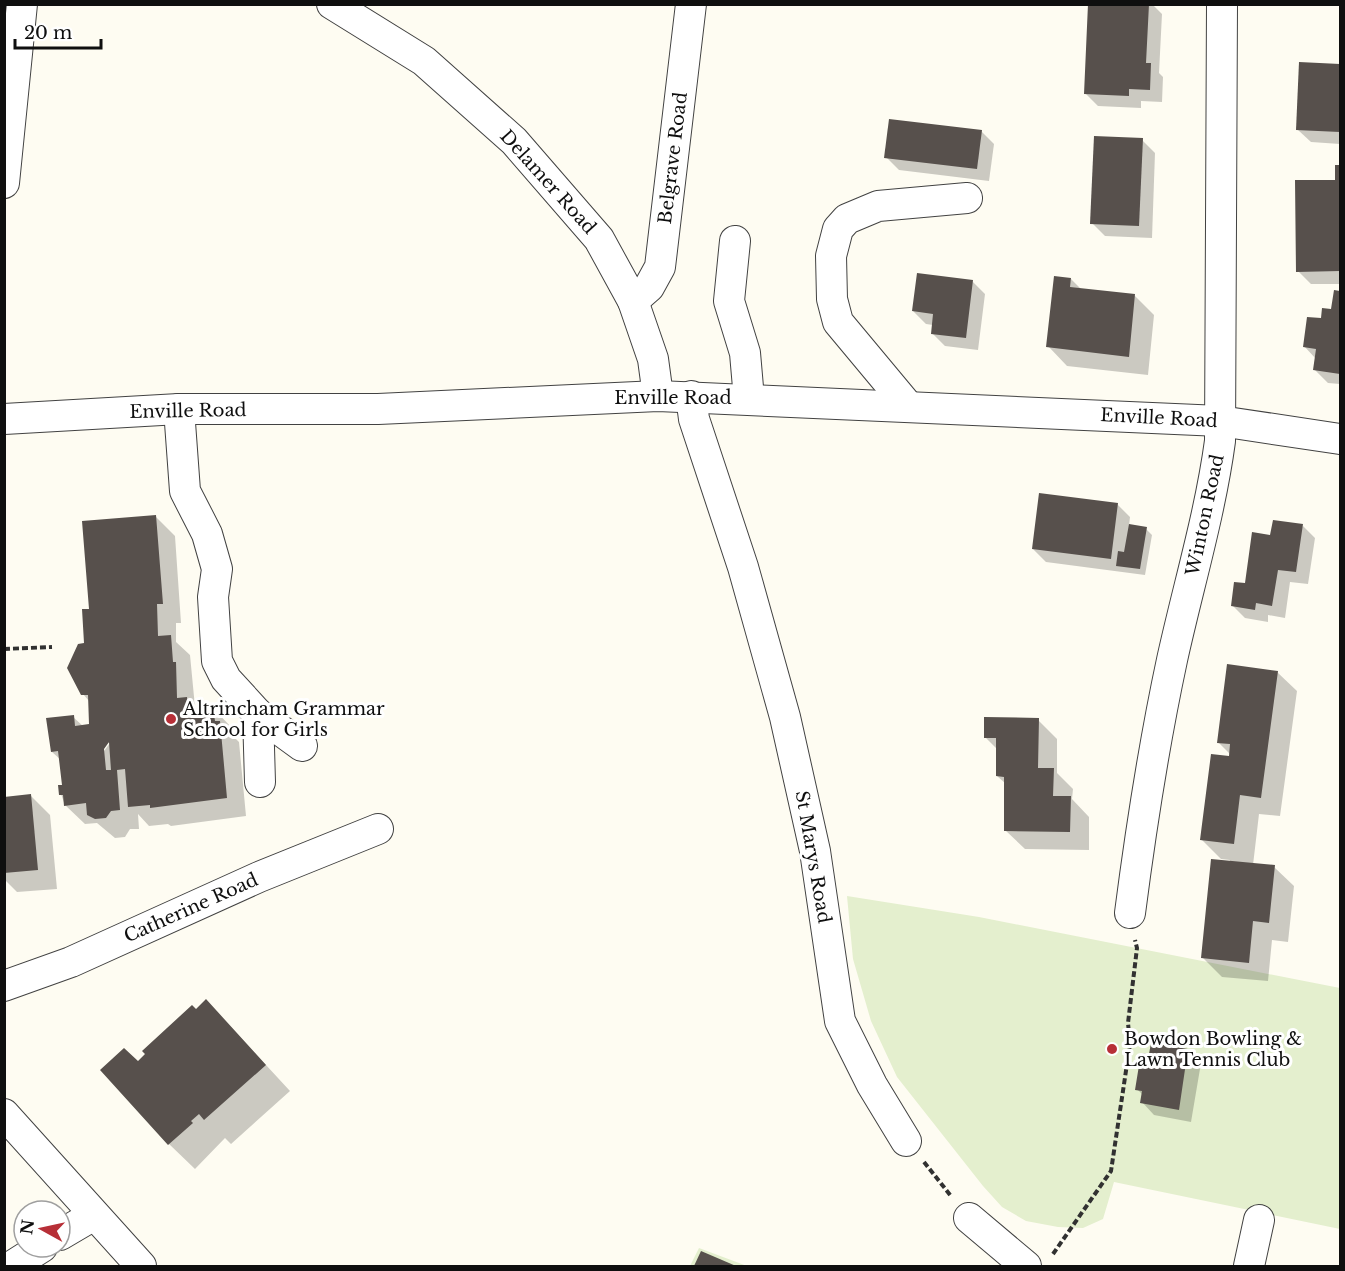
<svg xmlns="http://www.w3.org/2000/svg" width="1345" height="1271" viewBox="0 0 1345 1271" font-family="'Libre Baskerville',serif">
	<style>
		.pitch { fill: #e4efce }
		.shadow { fill: #0003; fill-rule: evenodd }
		.building { fill: #57504c; fill-rule: evenodd }
		.lines { fill: none; stroke-linecap: round; stroke-linejoin: round }
		.minor-casing { stroke: #424242; stroke-width: 32 }
		.path { stroke: #313131; stroke-width: 4; stroke-dasharray: 6 3; stroke-linecap: butt }
		.minor { stroke: #fff; stroke-width: 30 }
		.poi-dot { fill: #b72f37; stroke: #fff; stroke-width: 2 }
		.labels { text-anchor: middle; dominant-baseline: central; stroke-width: 6; stroke-linejoin: round; paint-order: stroke }
		.street-label { font-size: 18px; fill: #0f0f0f; stroke: #fff }
		.poi-label { font-size: 18px; fill: #0f0f0f; stroke: #fff; text-anchor: start }
	</style>
	<rect width="100%" height="100%" fill="#fefcf2"/>
	<!-- pitch -->
	<g class="pitch">
		<path d="M847,896L979,917L1340,988V1229L1114,1182L1103,1219L1083,1228L1058,1227L1026,1221L1002,1207L983,1186L897,1077L871,1021L853,959Z"/>
		<path d="M699,1248L747,1266H690Z"/>
	</g>
	<!-- shadow -->
	<g class="shadow">
		<path d="M1090,4H1152L1162,14L1159,73L1163,77L1162,102L1141,101V108L1098,106L1085,93Z"/>
		<path d="M1301,64L1340,65V144L1311,142L1298,130Z"/>
		<path d="M981,131L994,144L989,181L899,170L886,157Z"/>
		<path d="M1142,140L1155,153L1152,238L1105,236L1092,223Z"/>
		<path d="M1336,166H1340V284H1311L1298,271L1337,181Z"/>
		<path d="M1071,279L1081,289L1135,296L1154,315L1148,375L1067,366L1048,346Z"/>
		<path d="M972,281L985,294L978,350L945,346L932,333L933,325L926,324L913,311Z"/>
		<path d="M1335,291L1340,292V384L1328,383L1315,370L1316,359L1304,346L1322,320L1332,311Z"/>
		<path d="M1117,504L1130,517L1129,526L1146,529L1152,535L1145,575L1046,562L1033,549Z"/>
		<path d="M156,517L175,536L181,623H176V642L190,655L195,707L198,710L213,708L232,728L233,736L239,742L246,816L171,826L168,824L149,826L138,814L139,829H130L125,837L115,838L97,823L85,824L65,805L61,794L64,786L61,760L52,752L73,717L83,726H90L89,701L83,694L90,610ZM106,743H110L101,755Z"/>
		<path d="M1303,526L1315,538L1308,584L1290,582L1285,618L1268,615V622L1245,618L1232,605L1246,585Z"/>
		<path d="M1277,672L1297,691L1280,816L1259,814L1253,865L1274,867L1294,886L1288,942L1272,940L1268,981L1222,977L1203,958L1230,860L1221,859L1201,839L1230,758V754L1218,742Z"/>
		<path d="M1038,720L1057,739V773L1073,789L1072,799L1089,817V850L1025,849L1005,830L1006,784L997,776L998,750L985,737Z"/>
		<path d="M31,796L50,815L57,889L17,892L4,879V798Z"/>
		<path d="M231,1027L290,1091L231,1144L225,1138L195,1169L169,1144L138,1063Z"/>
		<path d="M1188,1051L1201,1063L1191,1122L1154,1115L1142,1102L1143,1095L1137,1089Z"/>
	</g>
	<!-- building -->
	<g class="building">
		<path d="M1088,4H1149L1146,63H1151L1150,90L1129,89V96L1084,94Z"/>
		<path d="M1299,62L1340,64V132L1296,130Z"/>
		<path d="M889,119L982,130L977,169L884,158Z"/>
		<path d="M1094,136L1143,138L1139,226L1090,224Z"/>
		<path d="M1335,165H1340V271L1296,272L1295,180H1335Z"/>
		<path d="M917,273L973,280L966,338L931,334L933,314L912,311Z"/>
		<path d="M1054,276L1071,278L1070,287L1135,294L1129,357L1046,347Z"/>
		<path d="M1334,290L1340,291V374L1313,370L1316,349L1303,347L1307,317L1321,318L1322,308L1331,309Z"/>
		<path d="M1039,493L1118,503L1111,559L1032,549Z"/>
		<path d="M156,515L163,604H157L158,636L171,635L173,662H176L177,698L187,697L188,709L213,707L215,721H220L227,798L150,808V805L128,807L125,769L117,770L120,810L111,811L106,818L95,819L87,815L86,803L64,806L63,795H59L58,785H62L58,751L51,752L46,718L74,715L75,726L89,724L88,695H81L67,668L78,644L84,643L82,609H89L82,521ZM109,742L111,770H106L104,749Z"/>
		<path d="M1273,520L1303,524L1296,572L1278,570L1272,606L1256,603L1255,610L1231,606L1234,582L1245,583L1252,532L1270,535Z"/>
		<path d="M1129,524L1147,527L1140,569L1116,566L1118,551L1124,552Z"/>
		<path d="M1227,664L1278,671L1261,798L1240,795L1234,844L1200,840L1211,754L1229,756L1230,744L1217,743Z"/>
		<path d="M984,717L1039,718L1038,768H1054L1053,796H1071L1070,832L1004,831V777L996,776V738H984Z"/>
		<path d="M31,794L38,870L4,873V797Z"/>
		<path d="M1211,859L1275,865L1269,923L1253,921L1249,963L1201,958Z"/>
		<path d="M206,999L266,1065L204,1120L199,1114L191,1121L193,1123L168,1145L100,1070L124,1048L138,1061L145,1054L142,1051L192,1005L196,1009Z"/>
		<path d="M1151,1043L1188,1049L1179,1110L1140,1103L1142,1091L1135,1090L1141,1053L1149,1054Z"/>
		<path d="M701,1251L736,1266H694Z"/>
	</g>
	<g class="lines">
		<!-- minor casing -->
		<g class="minor-casing">
			<g id="minor">
				<path d="M332,4L424,61L514,141L599,239L633,301L653,359L658,396"/>
				<path d="M4,183L22,4"/>
				<path d="M735,241L729,301L745,353L749,399"/>
				<path d="M633,301L649,287L660,267L691,4"/>
				<path d="M691,396L694,419L743,567L785,717L815,851L840,1021L872,1085L906,1141"/>
				<path d="M908,406L838,322L832,299L831,256L838,229L847,219L878,206L967,198"/>
				<path d="M179,409L185,491L207,534L217,569L213,597L217,661L226,679L258,714"/>
				<path d="M4,419L179,409H378L658,396L1220,421L1340,439"/>
				<path d="M260,782L258,714L302,746"/>
				<path d="M1130,913C1141,828 1154,744 1172,660C1188,587 1210,515 1220,441L1222,4"/>
				<path d="M4,986L71,962L259,877L378,829"/>
				<path d="M4,1114L141,1266"/>
				<path d="M969,1218L1026,1266"/>
				<path d="M60,1235L94,1215"/>
				<path d="M12,1266L42,1247"/>
				<path d="M1249,1266L1259,1220"/>
			</g>
		</g>
		<!-- path -->
		<g class="path">
			<path d="M4,649L52,647"/>
			<path d="M924,1162L951,1196"/>
			<path d="M1053,1254L1111,1171L1130,1044L1128,1023L1137,948L1135,940"/>
		</g>
		<!-- minor -->
		<use href="#minor" class="minor"/>
	</g>
	<!-- markers -->
	<g class="poi-dot">
		<circle cx="171" cy="719" r="6"/>
		<circle cx="1112" cy="1049" r="6"/>
	</g>
	<g class="labels">
		<!-- street labels -->
		<g class="street-label">
			<text transform="translate(673 158) rotate(-83)">Belgrave Road</text>
			<text transform="translate(548 182) rotate(48)">Delamer Road</text>
			<text x="673" y="398">Enville Road</text>
			<text transform="translate(188 411) rotate(-1)">Enville Road</text>
			<text transform="translate(1159 418) rotate(3)">Enville Road</text>
			<text transform="translate(1205 515) rotate(-78)">Winton Road</text>
			<text transform="translate(813 857) rotate(80)">St Marys Road</text>
			<text transform="translate(191 908) rotate(-24)">Catherine Road</text>
		</g>
		<!-- poi labels -->
		<g class="poi-label">
			<text x="183" y="709">Altrincham Grammar<tspan x="183" dy="21">School for Girls</tspan></text>
			<text x="1124" y="1039">Bowdon Bowling &amp;<tspan x="1124" dy="21">Lawn Tennis Club</tspan></text>
		</g>
	</g>
	<!-- border -->
	<rect width="1345" height="1271" fill="none" stroke="#0f0f0f" stroke-width="12"/>
	<!-- north arrow -->
	<g transform="translate(42 1229) rotate(278)"><circle r="28" fill="#ffffff" stroke="#9f9f9f" stroke-width="1.5"/>
	<path d="M0-4.5L10 22L0 15L-10 22Z" fill="#b72f37"/>
	<text y="-9" font-size="16" font-weight="bold" text-anchor="middle" fill="#0f0f0f">N</text>
	</g>
	<!-- scale -->
	<path d="M15 39v9h86v-9" fill="none" stroke="#0f0f0f" stroke-width="3"/>
	<text x="24" y="39" font-size="18" fill="#0f0f0f" stroke="#ffffff" stroke-width="4.5" paint-order="stroke">20 m</text>
</svg>
